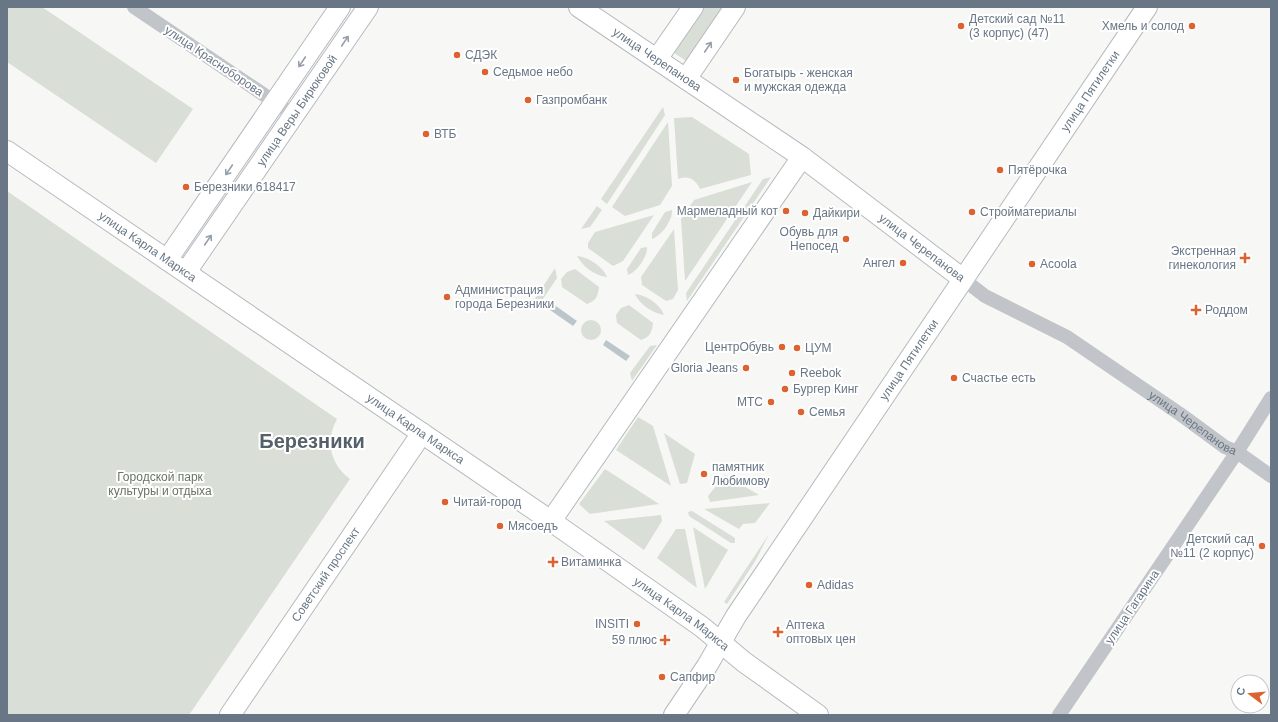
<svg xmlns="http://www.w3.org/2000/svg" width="1278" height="722" viewBox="0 0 1278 722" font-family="Helvetica,sans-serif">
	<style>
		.green { fill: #d9ded6 }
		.water { fill: #bbc5ca }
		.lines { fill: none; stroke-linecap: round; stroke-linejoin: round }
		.secondary-casing { stroke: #b6babf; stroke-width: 22 }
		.street { stroke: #c1c4c8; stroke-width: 14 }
		.secondary { stroke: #fff; stroke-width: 20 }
		.oneway { stroke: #959faa }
		.poi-dot { fill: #dc6230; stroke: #fff; stroke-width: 1.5 }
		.labels { text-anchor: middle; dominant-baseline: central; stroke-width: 4; stroke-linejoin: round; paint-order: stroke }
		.poi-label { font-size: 12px; fill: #687685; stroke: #fff; text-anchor: start }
		.street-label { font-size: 12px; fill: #687685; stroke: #fff }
		.park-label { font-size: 12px; fill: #667762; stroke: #fff }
		.town-label { font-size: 20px; font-weight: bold; fill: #55606a; stroke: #fff }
	</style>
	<rect width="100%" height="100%" fill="#f7f8f5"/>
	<!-- green -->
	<g class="green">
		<path d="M7,7H42L193,109L156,163L7,62Z"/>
		<path d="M697,7H730L691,64L668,49Z"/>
		<path d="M663,107L665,115L607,204L601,199Z"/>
		<path d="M692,117L749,154L751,175L700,189C695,179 689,175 678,179L674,118Z"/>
		<path d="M668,122L672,186L660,205L625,216L612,207Z"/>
		<path d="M771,177L687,301L686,293L763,179Z"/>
		<path d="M752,182L685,281L681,219L694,200Z"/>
		<path d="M7,191L337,419C325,441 330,464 350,479L189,715H7Z"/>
		<path d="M597,206L602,210L590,227L581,229Z"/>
		<path d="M672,210C673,220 661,236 652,239V233L665,212Z"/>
		<path d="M654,215L623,261L613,266L588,248V243L595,232Z"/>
		<path d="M674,229L678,290L673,299L666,301L642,285L641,277Z"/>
		<path d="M647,247C648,256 637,272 628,275L627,269L641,248Z"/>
		<path d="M577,256C589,257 603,267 607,277C595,276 583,267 577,256Z"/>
		<path d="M555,268L557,278L537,308H529Z"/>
		<path d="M575,269L599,287C598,296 596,301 587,304L562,287L561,279L567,272Z"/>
		<path d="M635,294C646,295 660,304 664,315C653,313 640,305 635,294Z"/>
		<path d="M629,305L653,323C652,332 650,337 641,340L617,323L616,315L621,308Z"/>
		<circle cx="591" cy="330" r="10"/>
		<path d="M657,345L632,381L630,373L650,346Z"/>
		<path d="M638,417L653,426L671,486L616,450Z"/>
		<path d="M664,433L695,454L687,483L680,484Z"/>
		<path d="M605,469L659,504L590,514L579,504Z"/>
		<path d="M725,475L759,495L710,502L708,496Z"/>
		<path d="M770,503L755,523L743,524L739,529L704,509Z"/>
		<path d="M692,511L735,538V543H731L689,516L688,512Z"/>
		<path d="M661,515L662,521L644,550L604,521Z"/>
		<path d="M693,527L728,550L705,589Z"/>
		<path d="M676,529H685L697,588L657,558Z"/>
		<path d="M769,534L756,560L727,604L724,602Z"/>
	</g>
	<!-- water -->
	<g class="water">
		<path d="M553,304L577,321L573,326L550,310Z"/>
		<path d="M606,340L630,356L626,361L603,345Z"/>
	</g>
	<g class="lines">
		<!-- secondary casing -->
		<g class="secondary-casing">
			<g id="secondary">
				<path id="s2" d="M579,7L802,157L963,279"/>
				<path d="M657,59L693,7"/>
				<path d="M686,79L735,7"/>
				<path id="s3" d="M7,151L551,521L702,627L744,662L818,715"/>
				<path d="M167,260L340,7"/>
				<path id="s4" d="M186,272L368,7"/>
				<path d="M551,521L802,157"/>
				<path id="s5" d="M230,715L422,433"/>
				<path id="s6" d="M674,715L707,666L736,616L1147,7"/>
			</g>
		</g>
		<!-- street -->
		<g class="street">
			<path d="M134,7L294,115"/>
			<path id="s1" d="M963,279L985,296L1067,337L1180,414L1225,447L1237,452L1271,476"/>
			<path d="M1059,715L1237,452L1271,398"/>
		</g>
		<!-- secondary -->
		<use href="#secondary" class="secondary"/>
	</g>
	<!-- one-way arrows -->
	<defs><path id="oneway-shaft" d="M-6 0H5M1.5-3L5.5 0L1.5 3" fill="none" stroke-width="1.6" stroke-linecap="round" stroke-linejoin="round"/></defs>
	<g class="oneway">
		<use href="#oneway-shaft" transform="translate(345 41) rotate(-56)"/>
		<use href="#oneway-shaft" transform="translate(708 47) rotate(-56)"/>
		<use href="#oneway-shaft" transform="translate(302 62) rotate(124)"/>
		<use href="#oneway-shaft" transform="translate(229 170) rotate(124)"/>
		<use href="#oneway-shaft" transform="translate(208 240) rotate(-56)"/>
	</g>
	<!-- markers -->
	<g class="poi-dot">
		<circle cx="961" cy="26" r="4"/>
		<circle cx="1192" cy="26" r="4"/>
		<circle cx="457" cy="55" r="4"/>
		<circle cx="485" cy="72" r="4"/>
		<circle cx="736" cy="80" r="4"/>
		<circle cx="528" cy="100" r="4"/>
		<circle cx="426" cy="134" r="4"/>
		<circle cx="1000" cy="170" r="4"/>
		<circle cx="186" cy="187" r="4"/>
		<circle cx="786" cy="211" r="4"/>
		<circle cx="972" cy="212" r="4"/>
		<circle cx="805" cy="213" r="4"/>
		<circle cx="846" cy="239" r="4"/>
		<path d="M1243 252h4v4h4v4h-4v4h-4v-4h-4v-4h4z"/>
		<circle cx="903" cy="263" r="4"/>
		<circle cx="1032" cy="264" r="4"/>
		<circle cx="447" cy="297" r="4"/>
		<path d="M1194 304h4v4h4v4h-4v4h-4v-4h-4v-4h4z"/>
		<circle cx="782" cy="347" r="4"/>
		<circle cx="797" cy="348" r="4"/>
		<circle cx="746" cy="368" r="4"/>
		<circle cx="792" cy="373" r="4"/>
		<circle cx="954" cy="378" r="4"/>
		<circle cx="785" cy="389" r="4"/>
		<circle cx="771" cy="402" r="4"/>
		<circle cx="801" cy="412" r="4"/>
		<circle cx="704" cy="474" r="4"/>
		<circle cx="445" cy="502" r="4"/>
		<circle cx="500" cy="526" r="4"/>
		<circle cx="1262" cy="546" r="4"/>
		<path d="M551 556h4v4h4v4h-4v4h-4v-4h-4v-4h4z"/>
		<circle cx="809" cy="585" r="4"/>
		<circle cx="637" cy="624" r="4"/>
		<path d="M776 626h4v4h4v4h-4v4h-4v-4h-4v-4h4z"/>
		<path d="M663 634h4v4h4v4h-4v4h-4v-4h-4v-4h4z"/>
		<circle cx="662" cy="677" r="4"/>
	</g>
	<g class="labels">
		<!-- poi labels -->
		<g class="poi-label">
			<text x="969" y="19">Детский сад №11<tspan x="969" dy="14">(3 корпус) (47)</tspan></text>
			<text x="1184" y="26" text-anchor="end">Хмель и солод</text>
			<text x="465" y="55">СДЭК</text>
			<text x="493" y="72">Седьмое небо</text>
			<text x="744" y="73">Богатырь - женская<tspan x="744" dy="14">и мужская одежда</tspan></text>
			<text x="536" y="100">Газпромбанк</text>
			<text x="434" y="134">ВТБ</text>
			<text x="1008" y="170">Пятёрочка</text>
			<text x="194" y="187">Березники 618417</text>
			<text x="778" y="211" text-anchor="end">Мармеладный кот</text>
			<text x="980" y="212">Стройматериалы</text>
			<text x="813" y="213">Дайкири</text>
			<text x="838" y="232" text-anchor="end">Обувь для<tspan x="838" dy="14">Непосед</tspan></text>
			<text x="1236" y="251" text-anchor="end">Экстренная<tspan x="1236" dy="14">гинекология</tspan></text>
			<text x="895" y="263" text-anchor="end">Ангел</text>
			<text x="1040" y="264">Acoola</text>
			<text x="455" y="290">Администрация<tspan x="455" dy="14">города Березники</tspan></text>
			<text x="1205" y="310">Роддом</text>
			<text x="774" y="347" text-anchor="end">ЦентрОбувь</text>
			<text x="805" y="348">ЦУМ</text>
			<text x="738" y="368" text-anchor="end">Gloria Jeans</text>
			<text x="800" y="373">Reebok</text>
			<text x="962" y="378">Счастье есть</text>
			<text x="793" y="389">Бургер Кинг</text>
			<text x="763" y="402" text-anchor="end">МТС</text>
			<text x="809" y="412">Семья</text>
			<text x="712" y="467">памятник<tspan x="712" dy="14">Любимову</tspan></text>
			<text x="453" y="502">Читай-город</text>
			<text x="508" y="526">Мясоедъ</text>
			<text x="1254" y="539" text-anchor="end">Детский сад<tspan x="1254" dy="14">№11 (2 корпус)</tspan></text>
			<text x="561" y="562">Витаминка</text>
			<text x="817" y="585">Adidas</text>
			<text x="629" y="624" text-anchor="end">INSITI</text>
			<text x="786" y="625">Аптека<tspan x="786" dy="14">оптовых цен</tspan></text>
			<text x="657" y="640" text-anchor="end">59 плюс</text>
			<text x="670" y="677">Сапфир</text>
		</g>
		<!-- street labels -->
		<g class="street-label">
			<text stroke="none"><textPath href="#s2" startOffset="94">улица Черепанова</textPath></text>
			<text transform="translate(214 61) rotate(34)">улица Красноборова</text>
			<text stroke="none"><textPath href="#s6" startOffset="750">улица Пятилетки</textPath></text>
			<text stroke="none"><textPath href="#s4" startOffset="196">улица Веры Бирюковой</textPath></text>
			<text stroke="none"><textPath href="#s3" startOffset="170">улица Карла Маркса</textPath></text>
			<text stroke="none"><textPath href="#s2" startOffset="419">улица Черепанова</textPath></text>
			<text stroke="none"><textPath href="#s6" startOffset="426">улица Пятилетки</textPath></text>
			<text stroke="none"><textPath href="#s1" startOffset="272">улица Черепанова</textPath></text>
			<text stroke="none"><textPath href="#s3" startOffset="494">улица Карла Маркса</textPath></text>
			<text stroke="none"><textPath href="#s5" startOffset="170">Советский проспект</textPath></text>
			<text transform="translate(1132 607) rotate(-56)">улица Гагарина</text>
			<text stroke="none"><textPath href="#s3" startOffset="818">улица Карла Маркса</textPath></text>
		</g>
		<!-- park labels -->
		<g class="park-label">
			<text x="160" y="477">Городской парк<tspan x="160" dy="14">культуры и отдыха</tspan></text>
		</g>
		<!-- town labels -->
		<g class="town-label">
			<text x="312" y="441">Березники</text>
		</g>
	</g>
	<!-- border -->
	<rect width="1278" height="722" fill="none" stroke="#687685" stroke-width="16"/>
	<!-- north arrow -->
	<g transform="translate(1250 694) rotate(286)"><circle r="19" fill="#ffffff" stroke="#c3c8ce"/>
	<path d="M0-3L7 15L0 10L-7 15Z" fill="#dc6230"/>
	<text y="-6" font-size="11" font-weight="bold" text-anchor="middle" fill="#687685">С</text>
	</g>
</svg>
